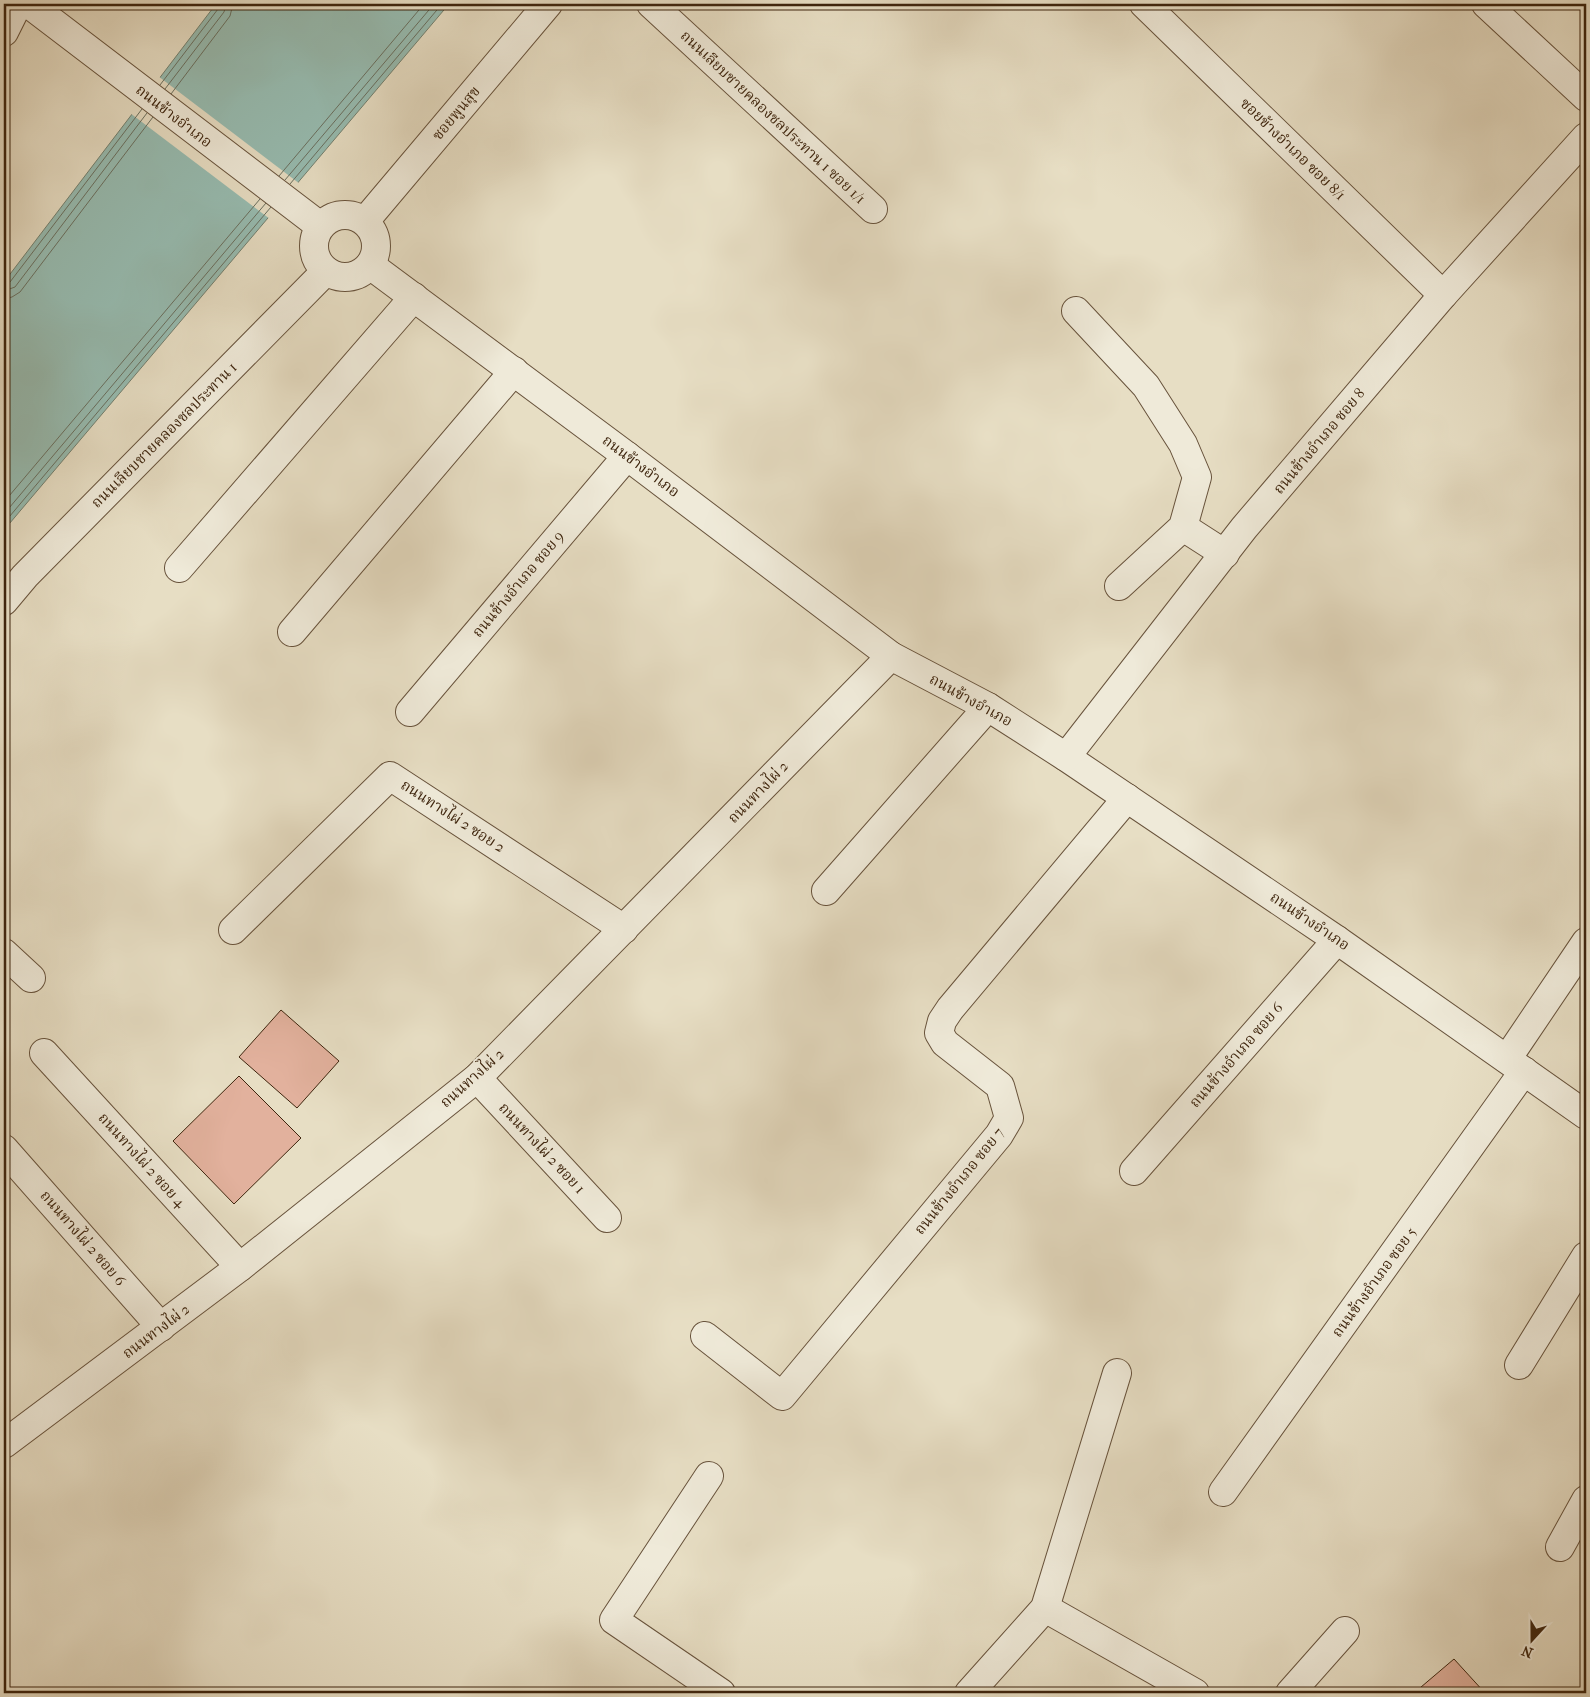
<svg xmlns="http://www.w3.org/2000/svg" width="1590" height="1697" viewBox="0 0 1590 1697" font-family="'IM FELL French Canon','Noto Serif Thai',serif">
	<style>
		.water { fill: #97bcb1; stroke: #738070 }
		.pier { fill: #e7dec4 }
		.lines { fill: none; stroke-linecap: round; stroke-linejoin: round }
		.shore { stroke: #6a7060; stroke-width: 1 }
		.building { fill: #e2b19d; stroke: #3e250e }
		.minor-casing { stroke: #68533c; stroke-width: 30 }
		.minor { stroke: #efead9; stroke-width: 28 }
		.labels { text-anchor: middle; dominant-baseline: central; stroke-width: 4; stroke-linejoin: round; paint-order: stroke }
		.street-label { font-size: 15px; fill: #3e250e; stroke: #efead9 }
	</style>
	<rect width="100%" height="100%" fill="#e7dec4"/>
	<filter id="stains"><feTurbulence type="fractalNoise" baseFrequency=".004" numOctaves="4"/><feColorMatrix values="0 0 0 0 .2 0 0 0 0 .09 0 0 0 0 .02 0 0 0 .5 -.17"/></filter>
	<radialGradient id="worn" r=".72"><stop offset=".6" stop-color="#630" stop-opacity="0"/><stop offset="1" stop-color="#630" stop-opacity=".3"/></radialGradient>
	<!-- water -->
	<path class="water" d="M216,4H449L4,530V282Z"/>
	<!-- pier -->
	<path class="pier" d="M158,76L300,184L270,219L130,113Z"/>
	<g class="lines">
		<!-- shore -->
		<g class="shore">
			<path d="M160,85L218,9L220,4"/>
			<path d="M165,89L224,12L226,4"/>
			<path d="M171,94L230,16L233,4"/>
			<path d="M279,176L424,4"/>
			<path d="M285,180L434,4"/>
			<path d="M290,184L442,4"/>
			<path d="M4,285L10,282L142,109"/>
			<path d="M4,291L15,287L147,113"/>
			<path d="M4,299L12,297L20,292L153,117"/>
			<path d="M4,502L260,199"/>
			<path d="M4,514L266,203"/>
			<path d="M4,523L271,207"/>
		</g>
	</g>
	<!-- building -->
	<g class="building">
		<path d="M281,1010L339,1061L297,1108L239,1057Z"/>
		<path d="M239,1076L301,1138L234,1204L173,1141Z"/>
		<path d="M1454,1659L1485,1693H1414Z"/>
	</g>
	<g class="lines">
		<!-- minor casing -->
		<g class="minor-casing">
			<g id="minor">
				<path d="M29,4L320,226"/>
				<path d="M651,4L873,209"/>
				<path d="M1144,4L1443,295"/>
				<path d="M1486,4L1586,97"/>
				<path d="M4,32L18,4"/>
				<circle cx="345" cy="246" r="31"/>
				<path d="M365,221L548,4"/>
				<path d="M370,265L627,456L891,656L988,707L1066,757L1337,940L1586,1115"/>
				<path d="M1076,311L1146,386L1183,444L1197,477L1183,527L1119,586"/>
				<path d="M1183,527L1225,554"/>
				<path d="M179,568L414,297"/>
				<path d="M4,601L25,576L326,271"/>
				<path d="M292,632L514,371"/>
				<path d="M410,712L627,456"/>
				<path d="M1066,757L1244,528L1443,295L1586,137"/>
				<path d="M826,891L988,707"/>
				<path d="M233,930L390,776L624,929"/>
				<path d="M4,953L31,978"/>
				<path d="M44,1053L240,1267"/>
				<path d="M1507,1059L1586,942"/>
				<path d="M477,1078L607,1218"/>
				<path d="M4,1149L161,1327"/>
				<path d="M1134,1171L1337,940"/>
				<path d="M705,1336L782,1396L999,1135L1009,1118L1000,1086L945,1043L939,1033L942,1021L950,1009L1127,798"/>
				<path d="M1519,1365L1586,1256"/>
				<path d="M4,1444L240,1267L477,1078L891,656"/>
				<path d="M709,1476L614,1620L721,1693"/>
				<path d="M1223,1492L1524,1071"/>
				<path d="M1560,1547L1586,1500"/>
				<path d="M1045,1608L1195,1693"/>
				<path d="M969,1693L1045,1608L1117,1373"/>
				<path d="M1290,1693L1345,1631"/>
			</g>
		</g>
		<!-- minor -->
		<use href="#minor" class="minor"/>
	</g>
	<g class="labels">
		<!-- street labels -->
		<g class="street-label">
			<text transform="translate(456 113) rotate(-50)">ซอยพูนสุข</text>
			<text transform="translate(174 116) rotate(38)">ถนนข้างอำเภอ</text>
			<text transform="translate(773 117) rotate(43)">ถนนเลียบชายคลองชลประทาน 1 ซอย 1/1</text>
			<text transform="translate(1293 149) rotate(44)">ซอยข้างอำเภอ ซอย 8/1</text>
			<text transform="translate(164 435) rotate(-45)">ถนนเลียบชายคลองชลประทาน 1</text>
			<text transform="translate(1319 441) rotate(-50)">ถนนข้างอำเภอ ซอย 8</text>
			<text transform="translate(641 466) rotate(37)">ถนนข้างอำเภอ</text>
			<text transform="translate(518 584) rotate(-50)">ถนนข้างอำเภอ ซอย 9</text>
			<text transform="translate(971 700) rotate(29)">ถนนข้างอำเภอ</text>
			<text transform="translate(758 792) rotate(-46)">ถนนทางไผ่ 2</text>
			<text transform="translate(453 816) rotate(33)">ถนนทางไผ่ 2 ซอย 2</text>
			<text transform="translate(1310 921) rotate(34)">ถนนข้างอำเภอ</text>
			<text transform="translate(1236 1055) rotate(-49)">ถนนข้างอำเภอ ซอย 6</text>
			<text transform="translate(472 1078) rotate(-42)">ถนนทางไผ่ 2</text>
			<text transform="translate(542 1148) rotate(47)">ถนนทางไผ่ 2 ซอย 1</text>
			<text transform="translate(142 1160) rotate(48)">ถนนทางไผ่ 2 ซอย 4</text>
			<text transform="translate(959 1181) rotate(-51)">ถนนข้างอำเภอ ซอย 7</text>
			<text transform="translate(83 1238) rotate(49)">ถนนทางไผ่ 2 ซอย 6</text>
			<text transform="translate(1374 1282) rotate(-54)">ถนนข้างอำเภอ ซอย 5</text>
			<text transform="translate(156 1331) rotate(-37)">ถนนทางไผ่ 2</text>
		</g>
	</g>
	<!-- margin -->
	<rect width="1590" height="1697" fill="none" stroke="#e7dec4" stroke-width="20"/>
	<rect x="5" y="5" width="1580" height="1687" fill="none" stroke="#3e250e" stroke-width="2.5"/>
	<rect x="10" y="10" width="1570" height="1677" fill="none" stroke="#3e250e"/>
	<!-- north arrow -->
	<g transform="translate(1532 1640) rotate(201)" stroke="#efead9" stroke-width="4" paint-order="stroke">
	<path d="M0-4L9 19L0 12L-9 19Z" fill="#3e250e"/>
	<text y="-8" font-size="14" font-weight="bold" text-anchor="middle" fill="#3e250e">N</text>
	</g>
	<rect width="100%" height="100%" filter="url(#stains)"/>
	<rect width="100%" height="100%" fill="url(#worn)"/>
</svg>
